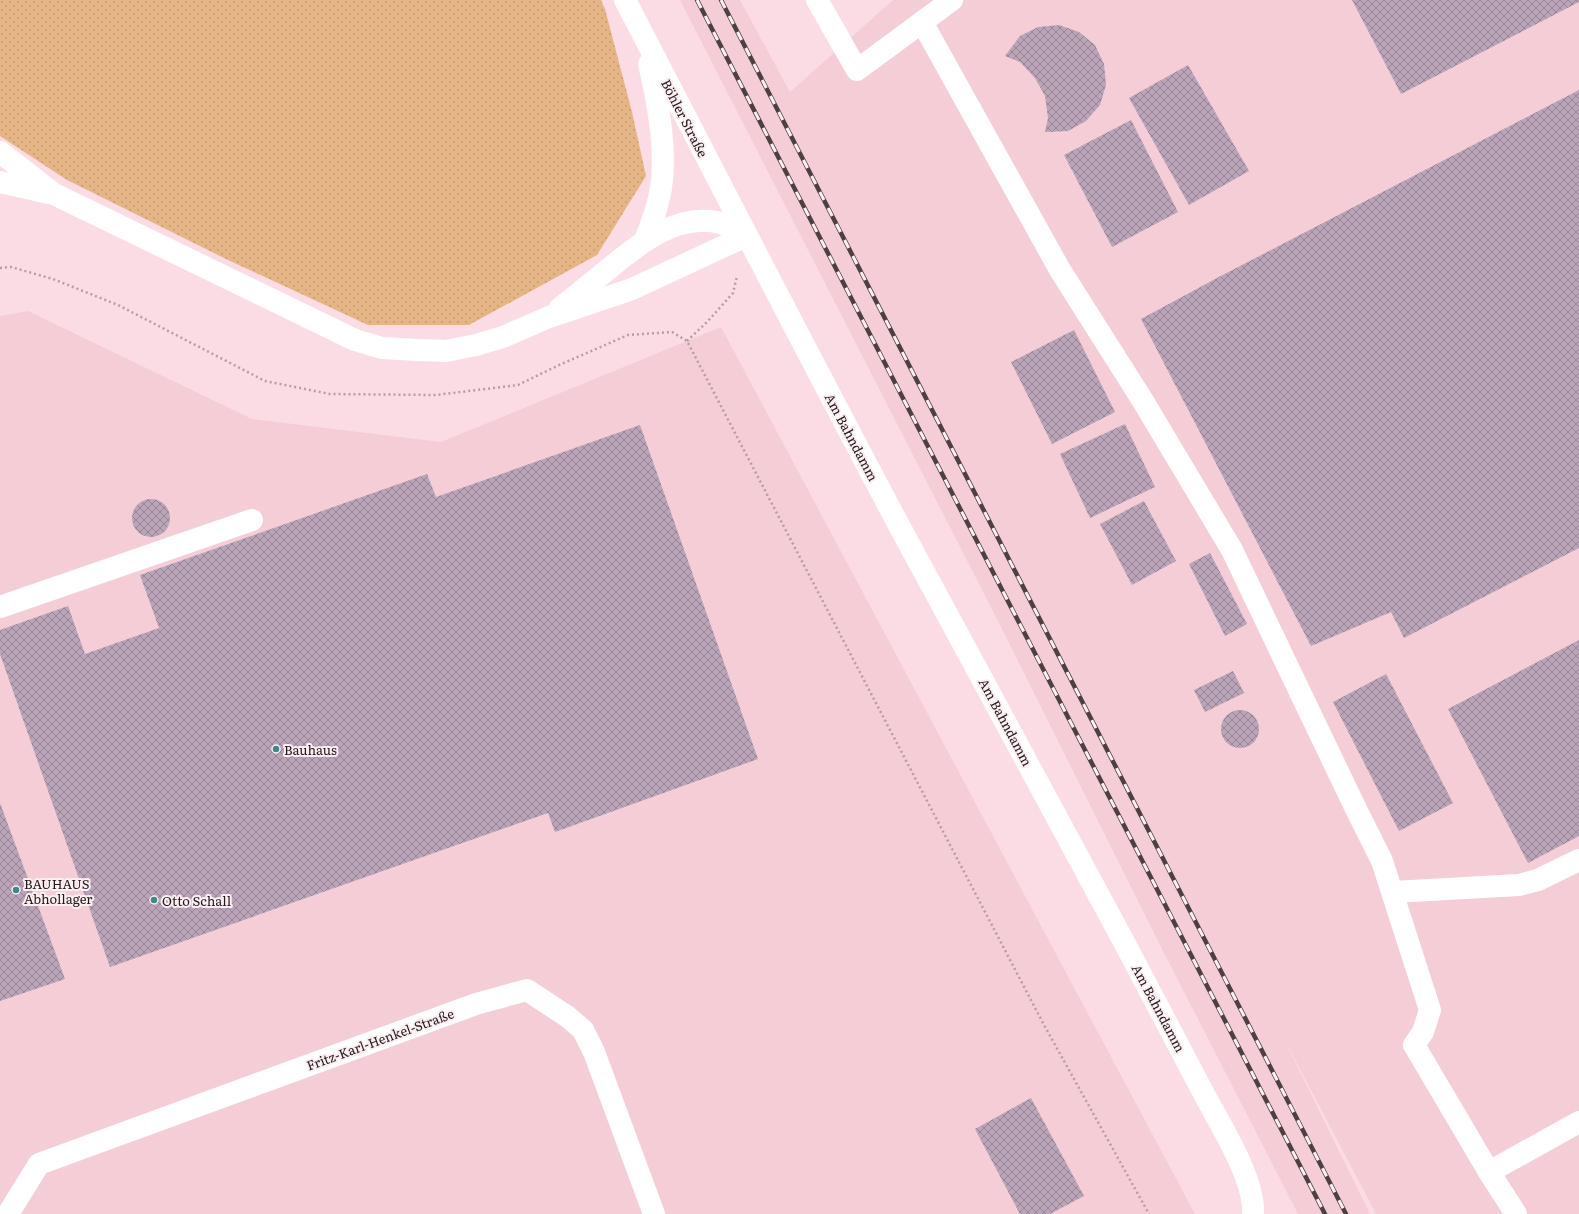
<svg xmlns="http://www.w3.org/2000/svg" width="1579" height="1214" viewBox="0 0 1579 1214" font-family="Literata,serif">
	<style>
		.built { fill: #f4cdd7 }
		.grass { fill: url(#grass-dots) }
		.building { fill: url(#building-cross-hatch) }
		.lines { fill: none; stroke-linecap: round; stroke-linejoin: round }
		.path { stroke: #b69ca3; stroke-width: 2.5; stroke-dasharray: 2 3; stroke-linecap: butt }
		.minor { stroke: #fff; stroke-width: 22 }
		.rail-casing { stroke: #4e3f43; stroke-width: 4.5 }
		.rail { stroke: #fceff2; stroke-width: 3; stroke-dasharray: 9; stroke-linecap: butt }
		.poi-dot { fill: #3f878a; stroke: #fceff2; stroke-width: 1.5 }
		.labels { text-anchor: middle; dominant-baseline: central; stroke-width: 4; stroke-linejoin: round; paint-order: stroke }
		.street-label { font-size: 13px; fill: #23181b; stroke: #fceff2 }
		.poi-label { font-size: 13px; fill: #23181b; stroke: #fceff2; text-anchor: start }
	</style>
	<defs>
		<pattern id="grass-dots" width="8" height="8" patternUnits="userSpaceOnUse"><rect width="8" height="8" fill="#e6b585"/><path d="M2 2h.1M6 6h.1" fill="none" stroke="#c59b72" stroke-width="1.8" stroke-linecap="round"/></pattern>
		<pattern id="building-cross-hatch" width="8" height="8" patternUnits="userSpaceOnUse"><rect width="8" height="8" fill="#baa5b8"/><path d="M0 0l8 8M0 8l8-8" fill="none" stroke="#978595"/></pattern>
	</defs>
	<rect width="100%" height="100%" fill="#fcdce4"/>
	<!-- built -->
	<g class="built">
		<path d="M680,0H740L790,92L893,0H1579V1214H1376L1282,1035L1370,1214H1298L1161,947L998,621Z"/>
		<path d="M28,311L252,419L441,442L721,327L1195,1214H0V316Z"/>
	</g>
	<!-- grass -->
	<path class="grass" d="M0,0H601L605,9L632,112L646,176L597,255L469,325H368L228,260L67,180L0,136Z"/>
	<!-- building -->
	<g class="building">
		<path d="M1352,0H1579V2L1401,94Z"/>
		<path d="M1059,25L1079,32L1095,45L1104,64L1106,85L1100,105L1086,121L1068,131L1047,132H1045L1048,118L1045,96L1035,78L1020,62L1005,56L1020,36L1038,27Z"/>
		<path d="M1188,65L1249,171L1189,205L1129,98Z"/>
		<path d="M1579,90V548L1404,638L1391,612L1311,646L1141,319L1217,278Z"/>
		<path d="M1131,120L1178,212L1112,247L1064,155Z"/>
		<path d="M1074,330L1115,412L1052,444L1011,362Z"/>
		<path d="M1125,424L1155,487L1090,518L1060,454Z"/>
		<path d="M640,425L758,759L555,832L548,813L110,967L0,654V630L68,606L85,654L159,628L140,575L427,474L436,497Z"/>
		<circle cx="151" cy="518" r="19"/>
		<path d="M1144,501L1176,561L1132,585L1100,524Z"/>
		<path d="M1210,553L1247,624L1225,636L1189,564Z"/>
		<path d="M1579,640V836L1528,863L1448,709Z"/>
		<path d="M1233,671L1244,693L1205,712L1194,690Z"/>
		<path d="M1386,674L1453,803L1399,831L1333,702Z"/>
		<circle cx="1240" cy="729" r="19"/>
		<path d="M0,803L65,979L0,1001Z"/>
		<path d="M1031,1098L1084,1196L1050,1214H1020L975,1129Z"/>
	</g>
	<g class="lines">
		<!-- path -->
		<g class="path">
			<path d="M0,268L11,267L53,279L118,305L265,381L330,394L436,395L518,385L559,365L628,335L672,332L687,341L1044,1025L1149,1214"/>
			<path d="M687,341L708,321L733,293L737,276"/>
		</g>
		<!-- minor -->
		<g class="minor">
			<path d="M625,0C717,177 808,355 902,531C976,668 1051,805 1124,942C1151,993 1178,1044 1204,1094C1221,1126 1255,1179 1253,1214"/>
			<path d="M817,0L857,70L952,0"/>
			<path d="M922,22L1060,270L1143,401L1232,550L1355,807L1382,861L1430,1010L1423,1032L1414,1045L1489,1172L1516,1214"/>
			<path d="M0,152L54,194L355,340L382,348L417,350L446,351L476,345L503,337L549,317L632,289L746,236"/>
			<path d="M0,182L49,193"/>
			<path d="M645,240C652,223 658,206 661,188C667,149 658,102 649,64"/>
			<path d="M560,308C576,296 591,283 606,271C637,245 677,212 721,223C730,226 738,231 746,236"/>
			<path d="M0,607L252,520"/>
			<path d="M1393,892L1519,885L1538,880L1579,860"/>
			<path d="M1489,1172L1579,1122"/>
			<path d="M8,1214L39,1164L476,1004L527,990L568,1017L583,1030L594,1052L654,1214"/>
		</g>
		<!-- rail casing -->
		<g class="rail-casing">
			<g id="rail">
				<path d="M697,0L1325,1214"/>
				<path d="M721,0L1346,1214"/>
			</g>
		</g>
		<!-- rail -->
		<use href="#rail" class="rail"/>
	</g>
	<!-- markers -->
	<g class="poi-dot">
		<circle cx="276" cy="749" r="4"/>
		<circle cx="16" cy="890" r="4"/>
		<circle cx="154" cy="900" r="4"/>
	</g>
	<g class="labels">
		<!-- street labels -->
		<g class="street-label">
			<text transform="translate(685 118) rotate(63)">Böhler Straße</text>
			<text transform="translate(852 437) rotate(62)">Am Bahndamm</text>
			<text transform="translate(1006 722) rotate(62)">Am Bahndamm</text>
			<text transform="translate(1159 1008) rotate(62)">Am Bahndamm</text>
			<text transform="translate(380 1039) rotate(-20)">Fritz-Karl-Henkel-Straße</text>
		</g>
		<!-- poi labels -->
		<g class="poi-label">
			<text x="284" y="749">Bauhaus</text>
			<text x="24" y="883">BAUHAUS<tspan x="24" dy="15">Abhollager</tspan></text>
			<text x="162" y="900">Otto Schall</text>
		</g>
	</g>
</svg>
